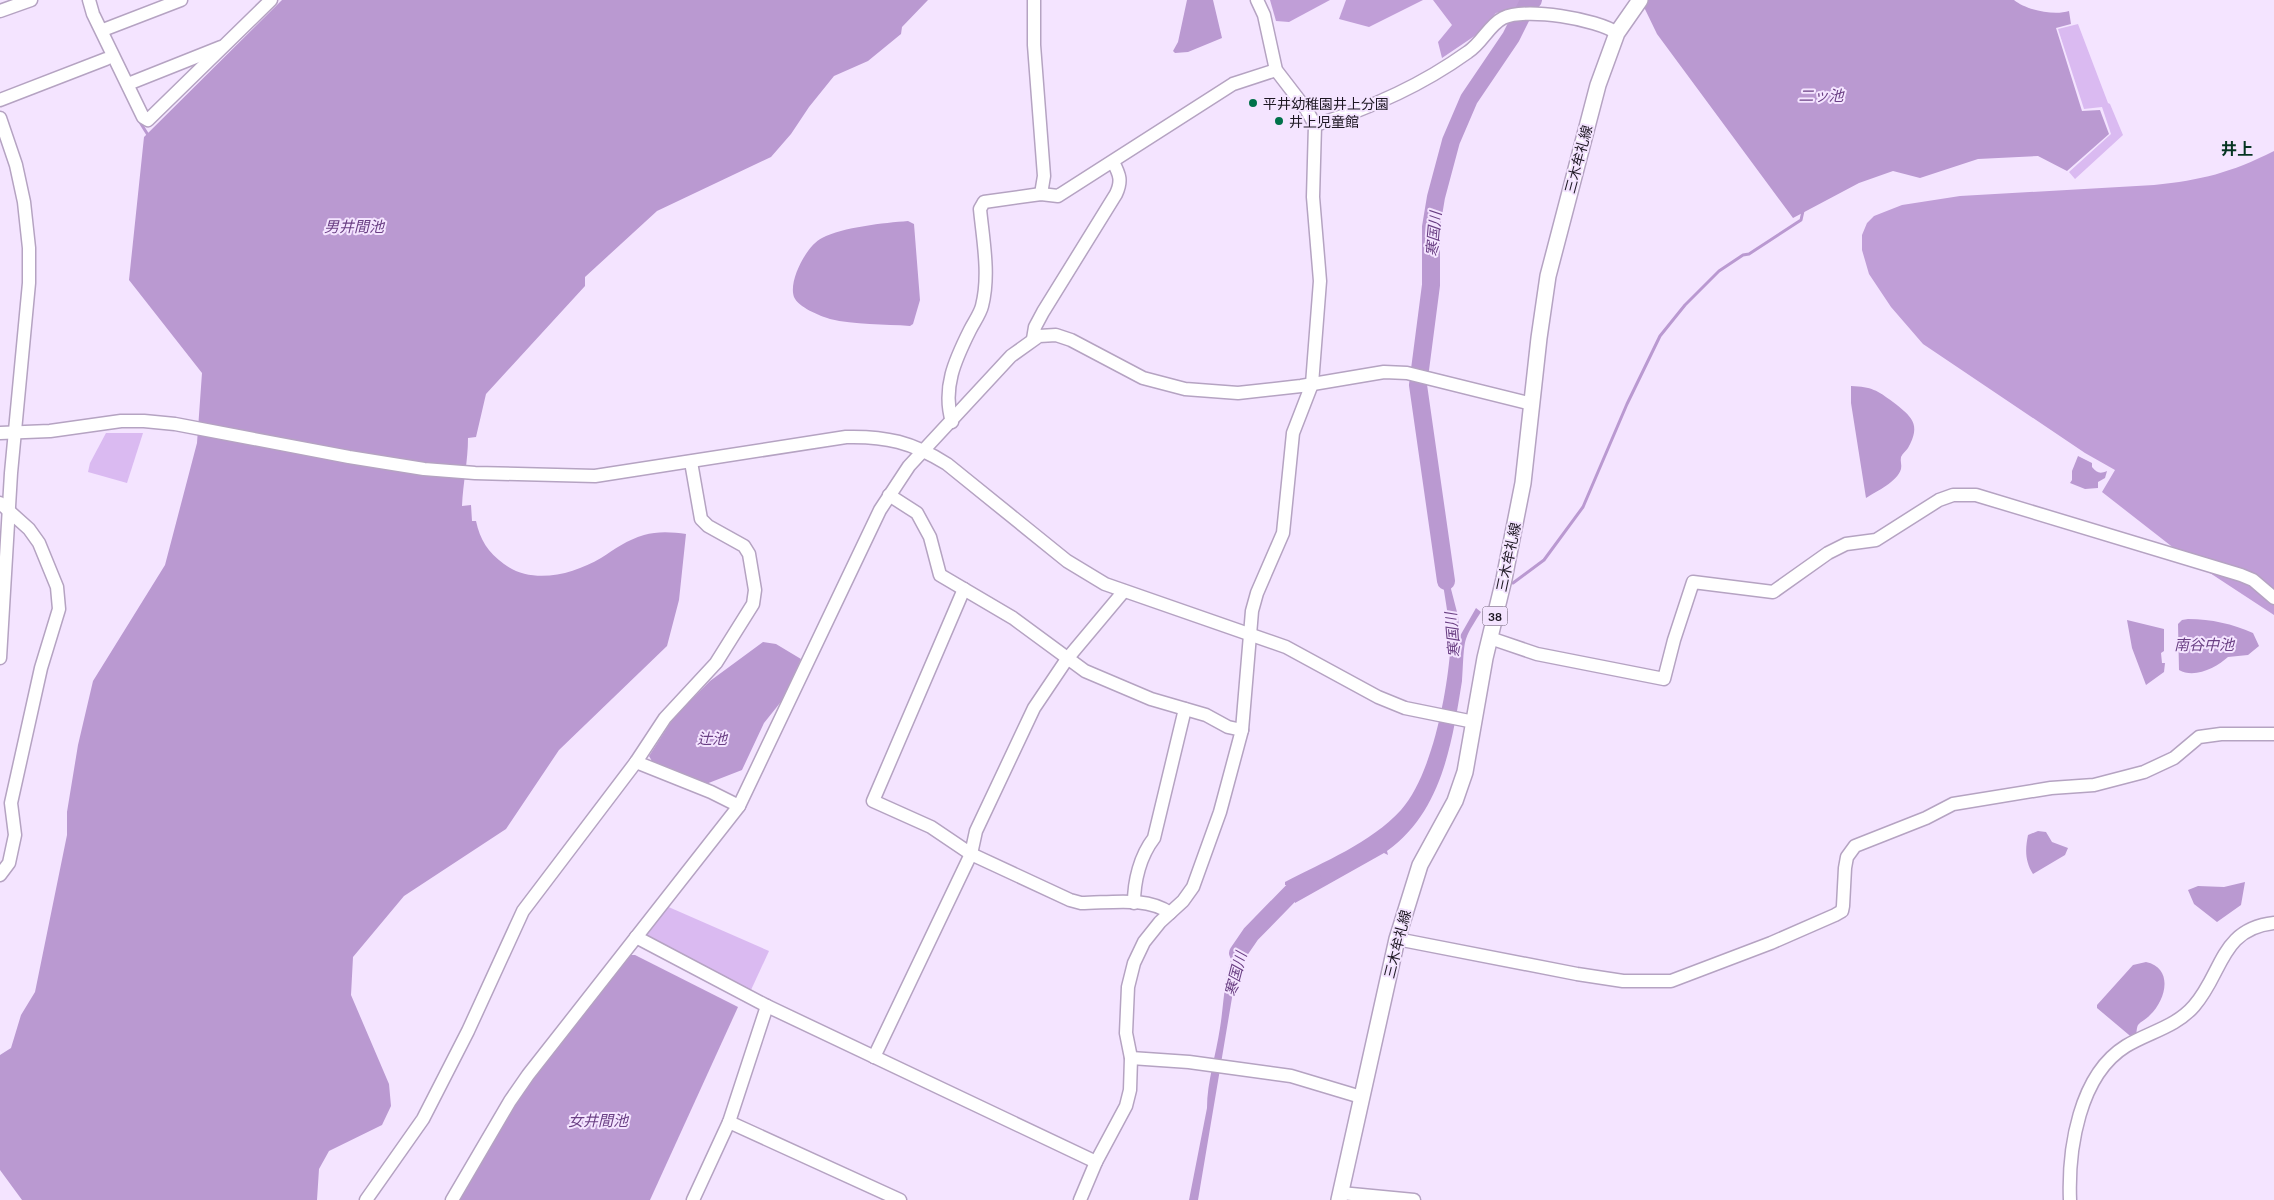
<svg xmlns="http://www.w3.org/2000/svg" width="2274" height="1200" viewBox="0 0 2274 1200" font-family="Lato,'Noto Sans JP',sans-serif">
	<style>
		.green { fill: #dabaf1 }
		.forest { fill: #c09ed7 }
		.water { fill: #ba99d1 }
		.lines { fill: none; stroke-linecap: round; stroke-linejoin: round }
		.stream { stroke: #ba99d1; stroke-width: 3 }
		.river { stroke: #ba99d1; stroke-width: 18 }
		.minor-casing { stroke: #b5a3c2; stroke-width: 15 }
		.major-casing { stroke: #b5a3c2; stroke-width: 18 }
		.minor { stroke: #fff; stroke-width: 12 }
		.major { stroke: #fff; stroke-width: 15 }
		.poi-dot { fill: #00714a; stroke: #f4e4ff; stroke-width: 2 }
		.labels { text-anchor: middle; dominant-baseline: central; stroke-width: 4; stroke-linejoin: round; paint-order: stroke }
		.shield { fill: #f4e4ff; stroke: #5e5464; stroke-width: 1 }
		.shield-label { font-size: 12px; font-weight: bold; fill: #1d1722 }
		.poi-label { font-size: 14px; fill: #1d1722; stroke: #f4e4ff; text-anchor: start }
		.street-label { font-size: 14px; fill: #1d1722; stroke: #f4e4ff }
		.water-label { font-size: 15px; font-style: italic; fill: #6a3f84; stroke: #f4e4ff }
		.quarter-label { font-size: 16px; font-weight: bold; fill: #063522; stroke: #f4e4ff }
	</style>
	<rect width="100%" height="100%" fill="#f4e4ff"/>
	<!-- green -->
	<g class="green">
		<path d="M2078,24L2108,103L2110,104L2123,135L2075,179L2069,172L2111,134L2102,107L2084,109L2058,29Z"/>
		<path d="M106,433H143L127,483L88,472L90,463Z"/>
		<path d="M664,905L769,951L751,990L638,937Z"/>
	</g>
	<!-- forest -->
	<g class="forest">
		<path d="M1270,0H1330L1289,22L1276,21Z"/>
		<path d="M1346,0H1423L1369,27L1339,19Z"/>
		<path d="M1433,0H1523L1516,9L1496,13L1479,33L1442,58L1438,42L1452,25Z"/>
		<path d="M2274,151V615L2184,556L2102,492L2115,470L2085,453L1923,344L1891,307L1869,274L1862,250V235L1867,223L1874,216L1902,205L1960,196L2154,185C2202,180 2230,173 2274,151Z"/>
	</g>
	<!-- water -->
	<g class="water">
		<path d="M282,0H928L902,27L901,34L868,61L834,76L809,107L791,134L771,157L657,211L585,277V286L486,394L476,437L468,438C468,461 463,483 462,506L471,505L472,521H476C480,540 488,552 504,564C532,585 572,575 601,558C615,549 627,540 644,535C657,531 673,532 686,534L679,600L667,646L559,750L506,829L404,896L353,957L351,995L389,1084L391,1106L382,1125L329,1151L319,1169L317,1200H22L0,1170V1055L11,1048L21,1015L35,992L67,835V812L78,745L93,681L165,565L197,443L202,373L129,280L144,137Z"/>
		<path d="M1187,0H1213L1222,38L1188,52L1175,53L1173,51L1178,42Z"/>
		<path d="M1644,0H2014C2026,10 2054,16 2069,11L2071,24L2056,28L2082,111L2100,110L2109,134L2067,171L2038,156L1978,159L1920,178L1893,171L1859,183L1793,218L1657,34L1642,3Z"/>
		<path d="M908,221L914,224L920,300L913,324L910,326C885,324 854,325 830,319C820,316 798,307 794,297C788,281 807,245 822,238C843,227 884,223 908,221Z"/>
		<path d="M1851,386C1872,387 1877,390 1893,402C1911,416 1922,424 1908,448C1906,451 1902,454 1901,457C1900,461 1902,465 1901,469C1897,482 1877,491 1866,498L1851,403Z"/>
		<path d="M2078,456L2092,463V467C2097,473 2100,474 2107,471L2105,478L2098,482V488L2085,489L2070,483L2072,480V471Z"/>
		<path d="M1443,558L1458,616L1460,636L1476,608L1481,612C1476,620 1469,630 1466,639C1463,647 1463,670 1462,681C1452,743 1442,812 1387,851L1388,855L1384,853L1295,903L1294,895L1288,885H1285V882C1323,862 1371,843 1401,810C1431,776 1446,699 1450,653C1452,628 1443,590 1440,563Z"/>
		<path d="M2188,619C2212,619 2232,624 2253,633L2259,646L2248,655L2228,657C2217,667 2195,679 2179,670L2178,624L2182,620Z"/>
		<path d="M2127,620L2164,629V651L2161,653L2162,663H2165L2164,672L2146,685L2132,648Z"/>
		<path d="M763,642L776,644L801,659L784,698L764,723L742,770L706,784L653,763L649,756L674,717L710,681Z"/>
		<path d="M2038,831L2046,832L2052,842L2068,848L2065,855L2033,874C2025,861 2025,850 2028,835Z"/>
		<path d="M2245,882L2241,905L2217,922L2194,904L2188,890L2198,886L2224,887Z"/>
		<path d="M1248,934H1251C1251,937 1238,966 1236,974L1198,1200H1189L1207,1108C1207,1082 1216,1055 1220,1028C1224,1004 1224,975 1234,952C1237,945 1242,938 1248,934Z"/>
		<path d="M628,955H635L738,1007L650,1200H456L511,1105Z"/>
		<path d="M2146,962C2174,968 2166,1000 2150,1015C2147,1019 2141,1021 2138,1025C2136,1029 2137,1035 2135,1040L2097,1008V1005L2133,965Z"/>
	</g>
	<g class="lines">
		<!-- stream -->
		<g class="stream">
			<path d="M138,119L148,135"/>
			<path d="M1513,583L1544,560L1583,507L1627,404L1660,336L1685,305L1719,271L1743,255L1749,254L1801,220L1803,211"/>
		</g>
		<!-- river -->
		<g class="river">
			<path d="M1446,581L1418,385L1431,285V227L1436,197L1451,141L1469,99L1511,37L1527,5L1533,0"/>
			<path d="M1238,953L1251,934L1293,891L1313,881"/>
		</g>
		<!-- minor casing -->
		<g class="minor-casing">
			<g id="minor">
				<path d="M89,0L93,14L143,117L148,120L271,0"/>
				<path d="M1034,0V45L1044,176L1041,194"/>
				<path d="M0,11L31,0"/>
				<path d="M103,30L181,0"/>
				<path d="M128,84L221,47"/>
				<path d="M0,100L106,59"/>
				<path d="M0,118L16,165L24,202L29,248V283L11,473L0,658"/>
				<path d="M1315,125C1369,109 1422,85 1468,52C1482,43 1489,25 1503,18C1526,7 1597,19 1617,33"/>
				<path d="M1033,339L1035,327L1043,312L1116,194C1122,181 1120,175 1113,162"/>
				<path d="M952,422C942,388 955,360 970,330C974,322 980,314 982,306C990,275 983,240 980,209L984,202L1041,194L1058,196L1233,84L1276,70"/>
				<path d="M0,433L50,431L121,421H144L175,424L349,457L424,469L475,473L595,476L846,437C886,436 912,442 947,464L1067,561L1105,584L1286,647L1378,697L1405,708L1474,722"/>
				<path d="M889,495L917,513L930,537L940,575L1013,618L1085,671L1151,699L1206,715L1228,727L1242,730"/>
				<path d="M0,503L29,529L39,543L57,587L59,609L41,668L11,803L15,835L9,863L0,875"/>
				<path d="M964,589L873,801L931,827L971,854L1070,900L1081,903C1109,903 1147,896 1170,913"/>
				<path d="M1490,638L1537,654L1664,679L1674,640L1693,582L1773,592L1828,553L1846,544L1876,540L1939,500L1953,495H1976L2241,575L2253,580L2274,598"/>
				<path d="M636,762L711,792L739,806"/>
				<path d="M1134,903C1134,881 1140,856 1154,838L1185,709"/>
				<path d="M636,937L767,1006L1096,1162"/>
				<path d="M1397,939L1577,974L1623,981H1671L1771,943L1835,915L1842,911L1843,906L1845,868L1847,857L1855,846L1926,818L1953,804L2051,788L2094,785L2144,772L2174,758L2199,737L2221,734H2274"/>
				<path d="M874,1057L971,854L976,831L1034,708L1067,659L1124,591"/>
				<path d="M1131,1058L1189,1062L1291,1076L1361,1097"/>
				<path d="M729,1122L900,1200"/>
				<path d="M1341,1193L1414,1200"/>
				<path d="M366,1200L423,1119L468,1031L523,911L636,762L665,718L716,663L753,604L755,590L749,554L744,546L708,526L701,519L691,462"/>
				<path d="M452,1200L510,1101L528,1075L739,806L880,510L909,466L1011,356L1039,336L1056,335L1071,340L1143,378L1185,389L1238,393L1301,386L1384,372L1407,373L1532,404"/>
				<path d="M693,1200L729,1122L767,1006"/>
				<path d="M1080,1200L1096,1162L1126,1106L1130,1090L1131,1058L1126,1033L1128,987L1134,963L1144,942L1160,922L1183,901L1193,887L1220,812L1242,730L1252,611L1257,593L1283,533L1293,433L1312,384L1320,281L1313,197L1315,125L1306,109L1276,70L1264,15L1257,0"/>
				<path d="M2070,1200C2068,1149 2079,1075 2126,1046C2149,1032 2176,1027 2194,1006C2223,973 2220,929 2274,923"/>
			</g>
		</g>
		<!-- major casing -->
		<g class="major-casing">
			<path id="major" d="M1339,1200L1397,939L1420,865L1455,801L1465,772L1485,658L1504,579L1523,483L1539,338L1548,276L1598,85L1617,33L1640,0"/>
		</g>
		<!-- minor -->
		<use href="#minor" class="minor"/>
		<!-- major -->
		<use href="#major" class="major"/>
	</g>
	<!-- markers -->
	<g class="poi-dot">
		<circle cx="1253" cy="103" r="5"/>
		<circle cx="1279" cy="121" r="5"/>
	</g>
	<g class="labels">
		<!-- shield labels -->
		<rect class="shield" x="1482.5" y="606.5" width="25" height="19" rx="4"/>
		<g class="shield-label">
			<text x="1495" y="616">38</text>
		</g>
		<!-- poi labels -->
		<g class="poi-label">
			<text x="1263" y="103">平井幼稚園井上分園</text>
			<text x="1289" y="121">井上児童館</text>
		</g>
		<!-- street labels -->
		<g class="street-label">
			<text transform="translate(1578 159) rotate(-75)">三木牟礼線</text>
			<text transform="translate(1508 557) rotate(-78)">三木牟礼線</text>
			<text transform="translate(1397 944) rotate(-76)">三木牟礼線</text>
		</g>
		<!-- water labels -->
		<g class="water-label">
			<text x="1821" y="95">二ッ池</text>
			<text x="354" y="226">男井間池</text>
			<text transform="translate(1433 234) rotate(-85)">寒国川</text>
			<text transform="translate(1452 635) rotate(-95)">寒国川</text>
			<text x="2204" y="644">南谷中池</text>
			<text x="712" y="738">辻池</text>
			<text transform="translate(1235 974) rotate(-75)">寒国川</text>
			<text x="598" y="1120">女井間池</text>
		</g>
		<!-- quarter labels -->
		<g class="quarter-label">
			<text x="2237" y="148">井上</text>
		</g>
	</g>
</svg>
